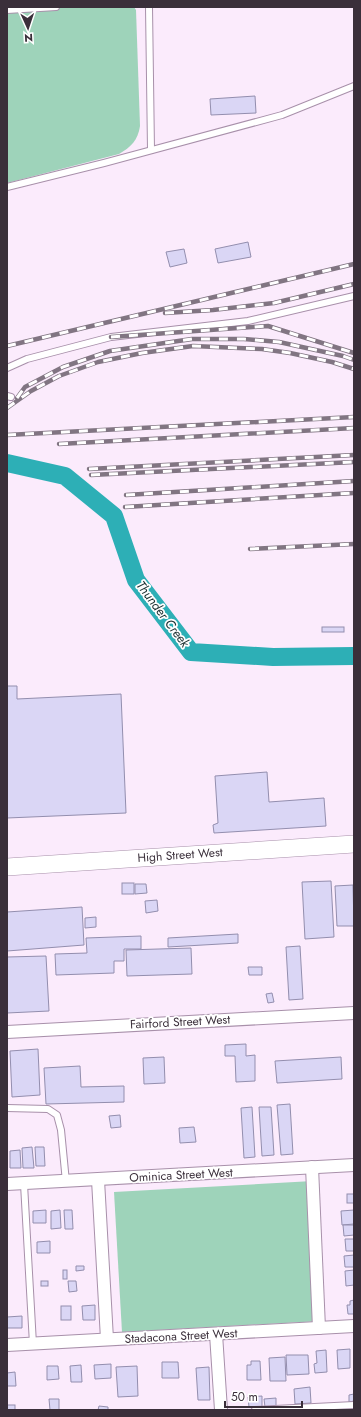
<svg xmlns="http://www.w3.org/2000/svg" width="361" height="1417" viewBox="0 0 361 1417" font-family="Jost,sans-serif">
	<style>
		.green { fill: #9ed3ba }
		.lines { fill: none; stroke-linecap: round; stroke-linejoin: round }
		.river { stroke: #2dafb6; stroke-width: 18 }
		.building { fill: #dad6f5; stroke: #938eae }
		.service-casing { stroke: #a890aa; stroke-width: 8 }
		.minor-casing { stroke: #a890aa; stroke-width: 14 }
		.secondary-casing { stroke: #a890aa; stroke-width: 18 }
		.service { stroke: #fff; stroke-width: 6 }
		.minor { stroke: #fff; stroke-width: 12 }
		.secondary { stroke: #fff; stroke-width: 17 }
		.rail-casing { stroke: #817582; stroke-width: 4.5 }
		.rail { stroke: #fff; stroke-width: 3; stroke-dasharray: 9; stroke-linecap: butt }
		.labels { text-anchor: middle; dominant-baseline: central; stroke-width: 3.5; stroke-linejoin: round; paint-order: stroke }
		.street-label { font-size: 12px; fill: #3a2f3a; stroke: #fff }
		.water-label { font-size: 13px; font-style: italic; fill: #192e2f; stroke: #fff }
	</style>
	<rect width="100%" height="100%" fill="#fbebfc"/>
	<!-- green -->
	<g class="green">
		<path d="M80,7H134L136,10L140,126C138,140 131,147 119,154L7,183V10Z"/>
		<path d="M313,1181L321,1321L122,1332L114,1192Z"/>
	</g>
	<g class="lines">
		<!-- river -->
		<path class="river" d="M7,463L65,476L114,516L136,580L191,652L273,657L354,656"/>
	</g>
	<!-- building -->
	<g class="building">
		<path d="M255,96L256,113L211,115L210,99Z"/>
		<path d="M248,242L251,257L218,263L215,249Z"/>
		<path d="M184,249L187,263L170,267L166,252Z"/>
		<rect x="322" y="627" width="22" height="5"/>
		<path d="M7,686H17V699L121,694L126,813L7,818Z"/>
		<path d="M267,772L269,802L324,798L326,826L214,833L213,825L218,823L215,776Z"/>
		<path d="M331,881L334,937L305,939L302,882Z"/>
		<rect x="122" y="883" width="12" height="11"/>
		<path d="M135,884H146L147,893L135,894Z"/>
		<path d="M353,885L354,926H337L335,886Z"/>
		<path d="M157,900L158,911L146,913L145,901Z"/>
		<path d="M82,907L84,945L7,951V912Z"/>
		<path d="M96,917V927L85,928V918Z"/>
		<path d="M238,934V943L168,947V938Z"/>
		<path d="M141,936V949H124V961H114V973L56,975L55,954L87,953L86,938Z"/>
		<path d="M300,946L303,999L289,1000L286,947Z"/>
		<path d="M191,948L192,974L127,976L126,950Z"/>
		<path d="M46,956L49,1011L7,1013V957Z"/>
		<path d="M248,967H262V975H249Z"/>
		<path d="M272,993L274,1002L268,1003L266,994Z"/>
		<path d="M246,1044V1056L255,1055V1081L236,1082L235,1056H225V1045Z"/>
		<path d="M38,1049L40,1095L12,1097L10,1051Z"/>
		<path d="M164,1057L165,1083L144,1084L143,1058Z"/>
		<path d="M341,1057L342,1079L277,1083L275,1061Z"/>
		<path d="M80,1066L81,1087L124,1086V1102L46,1104L44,1068Z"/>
		<path d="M290,1104L293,1154L281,1155L277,1105Z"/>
		<path d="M252,1107L255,1157L244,1158L241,1108Z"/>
		<path d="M259,1107H271L274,1155L262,1156Z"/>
		<path d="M120,1115L121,1127L111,1128L109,1116Z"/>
		<path d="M194,1127L196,1142L180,1143L179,1128Z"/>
		<path d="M32,1147L34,1168H23L22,1148Z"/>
		<path d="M35,1147H44L45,1166H36Z"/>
		<path d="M20,1150L21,1168H10V1151Z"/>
		<rect x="347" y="1194" width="7" height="9"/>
		<path d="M46,1210V1223H33V1211Z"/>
		<path d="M60,1210L61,1228L51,1229V1211Z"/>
		<path d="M64,1210H72L73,1229H65Z"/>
		<path d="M354,1210V1224L342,1225L341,1211Z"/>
		<path d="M343,1225H354V1235L344,1236Z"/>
		<path d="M345,1239H354V1251H346Z"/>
		<path d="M50,1241V1253H37V1242Z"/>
		<path d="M354,1255V1267H345L344,1256Z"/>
		<path d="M76,1266H84V1270L76,1271Z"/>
		<rect x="63" y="1270" width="4" height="9"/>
		<path d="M354,1270V1285L346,1286L345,1271Z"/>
		<rect x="41" y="1281" width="7" height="5"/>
		<path d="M68,1281H76L77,1291L69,1292Z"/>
		<path d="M354,1300V1314H348L347,1305H350V1301Z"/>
		<path d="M95,1305V1320H83L82,1306Z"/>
		<rect x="61" y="1306" width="10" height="14"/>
		<path d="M22,1316V1328H7V1317Z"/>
		<path d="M350,1349V1368L338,1369L337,1350Z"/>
		<path d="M326,1350L327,1372L315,1373L314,1364L317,1363L316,1351Z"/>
		<path d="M286,1355H308L309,1374L287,1375Z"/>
		<path d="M285,1357L286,1381H270L269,1358Z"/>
		<path d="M251,1361H260L261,1380H247V1365H251Z"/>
		<path d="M162,1362H178L179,1378H162Z"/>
		<path d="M111,1364V1378L95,1379L94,1365Z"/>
		<path d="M81,1365L82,1382H71L70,1366Z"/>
		<path d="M47,1366H58L59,1379L47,1380Z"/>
		<path d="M137,1366L138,1396L118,1397L116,1367Z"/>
		<path d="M209,1367L210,1400H198L196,1368Z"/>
		<path d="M15,1372L16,1386H7V1373Z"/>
		<path d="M310,1387L311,1403L295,1404L294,1389Z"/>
		<path d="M354,1394V1401L349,1402V1395Z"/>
		<path d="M262,1396V1407H249L248,1397Z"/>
		<path d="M276,1398V1406L265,1407L264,1399Z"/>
		<path d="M49,1399H59V1410H50Z"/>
		<rect x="7" y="1405" width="8" height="5"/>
		<path d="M99,1406L108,1407V1410H98Z"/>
	</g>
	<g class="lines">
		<!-- service casing -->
		<g class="service-casing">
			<g id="service">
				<path d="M149,7L151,150"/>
				<path d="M7,10L56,7"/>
				<path d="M7,187L104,163L282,115L354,86"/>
				<path d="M7,368L27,359L111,337L248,321L354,296"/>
				<path d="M7,396L11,397"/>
				<path d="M7,1108L48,1109L57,1115L61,1130L66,1182"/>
				<path d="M24,1184L33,1344"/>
				<path d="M255,1410L354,1405"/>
			</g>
		</g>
		<!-- minor casing -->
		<g class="minor-casing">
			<g id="minor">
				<path d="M7,1032L354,1013"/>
				<path d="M312,1167L319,1328"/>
				<path d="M98,1180L107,1339"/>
				<path d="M7,1184L354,1165"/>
				<path d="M216,1334L221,1410"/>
				<path d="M7,1345L354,1326"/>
			</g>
		</g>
		<!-- secondary casing -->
		<g class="secondary-casing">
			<path id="secondary" d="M7,867L354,844"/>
		</g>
		<!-- service -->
		<use href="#service" class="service"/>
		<!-- minor -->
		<use href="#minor" class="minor"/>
		<!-- secondary -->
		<use href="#secondary" class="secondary"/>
		<!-- rail casing -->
		<g class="rail-casing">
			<g id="rail">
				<path d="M165,313L213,310L274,303L354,284"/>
				<path d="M111,337L268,326L354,353"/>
				<path d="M7,346L354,264"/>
				<path d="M17,398L25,387L63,367L110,351L192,339H244L279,342L343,356L354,360"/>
				<path d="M7,408L31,391L59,376L98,362L142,353L193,346L262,349L290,353L332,362L354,369"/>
				<path d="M7,435L354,417"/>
				<path d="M59,444L354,428"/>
				<path d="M89,469L354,455"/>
				<path d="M91,475L354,462"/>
				<path d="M126,495L354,481"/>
				<path d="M125,507L354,493"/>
				<path d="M250,549L354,544"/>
			</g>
		</g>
		<!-- rail -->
		<use href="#rail" class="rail"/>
	</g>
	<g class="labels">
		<!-- street labels -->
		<g class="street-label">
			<text transform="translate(180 855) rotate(-4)">High Street West</text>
			<text transform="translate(180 1022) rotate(-3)">Fairford Street West</text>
			<text transform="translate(181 1175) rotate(-3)">Ominica Street West</text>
			<text transform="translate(181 1336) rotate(-3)">Stadacona Street West</text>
		</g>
		<!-- water labels -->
		<g class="water-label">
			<text transform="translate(163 614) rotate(53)">Thunder Creek</text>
		</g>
	</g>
	<!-- border -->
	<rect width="361" height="1417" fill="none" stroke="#3a2f3a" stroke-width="16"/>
	<!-- north arrow -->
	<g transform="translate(28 28) rotate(177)" stroke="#ffffff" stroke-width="3" paint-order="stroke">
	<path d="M0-3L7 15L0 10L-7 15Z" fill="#3a2f3a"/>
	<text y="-6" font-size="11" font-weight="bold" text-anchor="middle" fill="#3a2f3a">N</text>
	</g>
	<!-- scale -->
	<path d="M225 1401v6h77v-6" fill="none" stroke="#3a2f3a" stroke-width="2"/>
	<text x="231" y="1401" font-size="12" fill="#3a2f3a" stroke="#ffffff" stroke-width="3" paint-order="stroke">50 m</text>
</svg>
